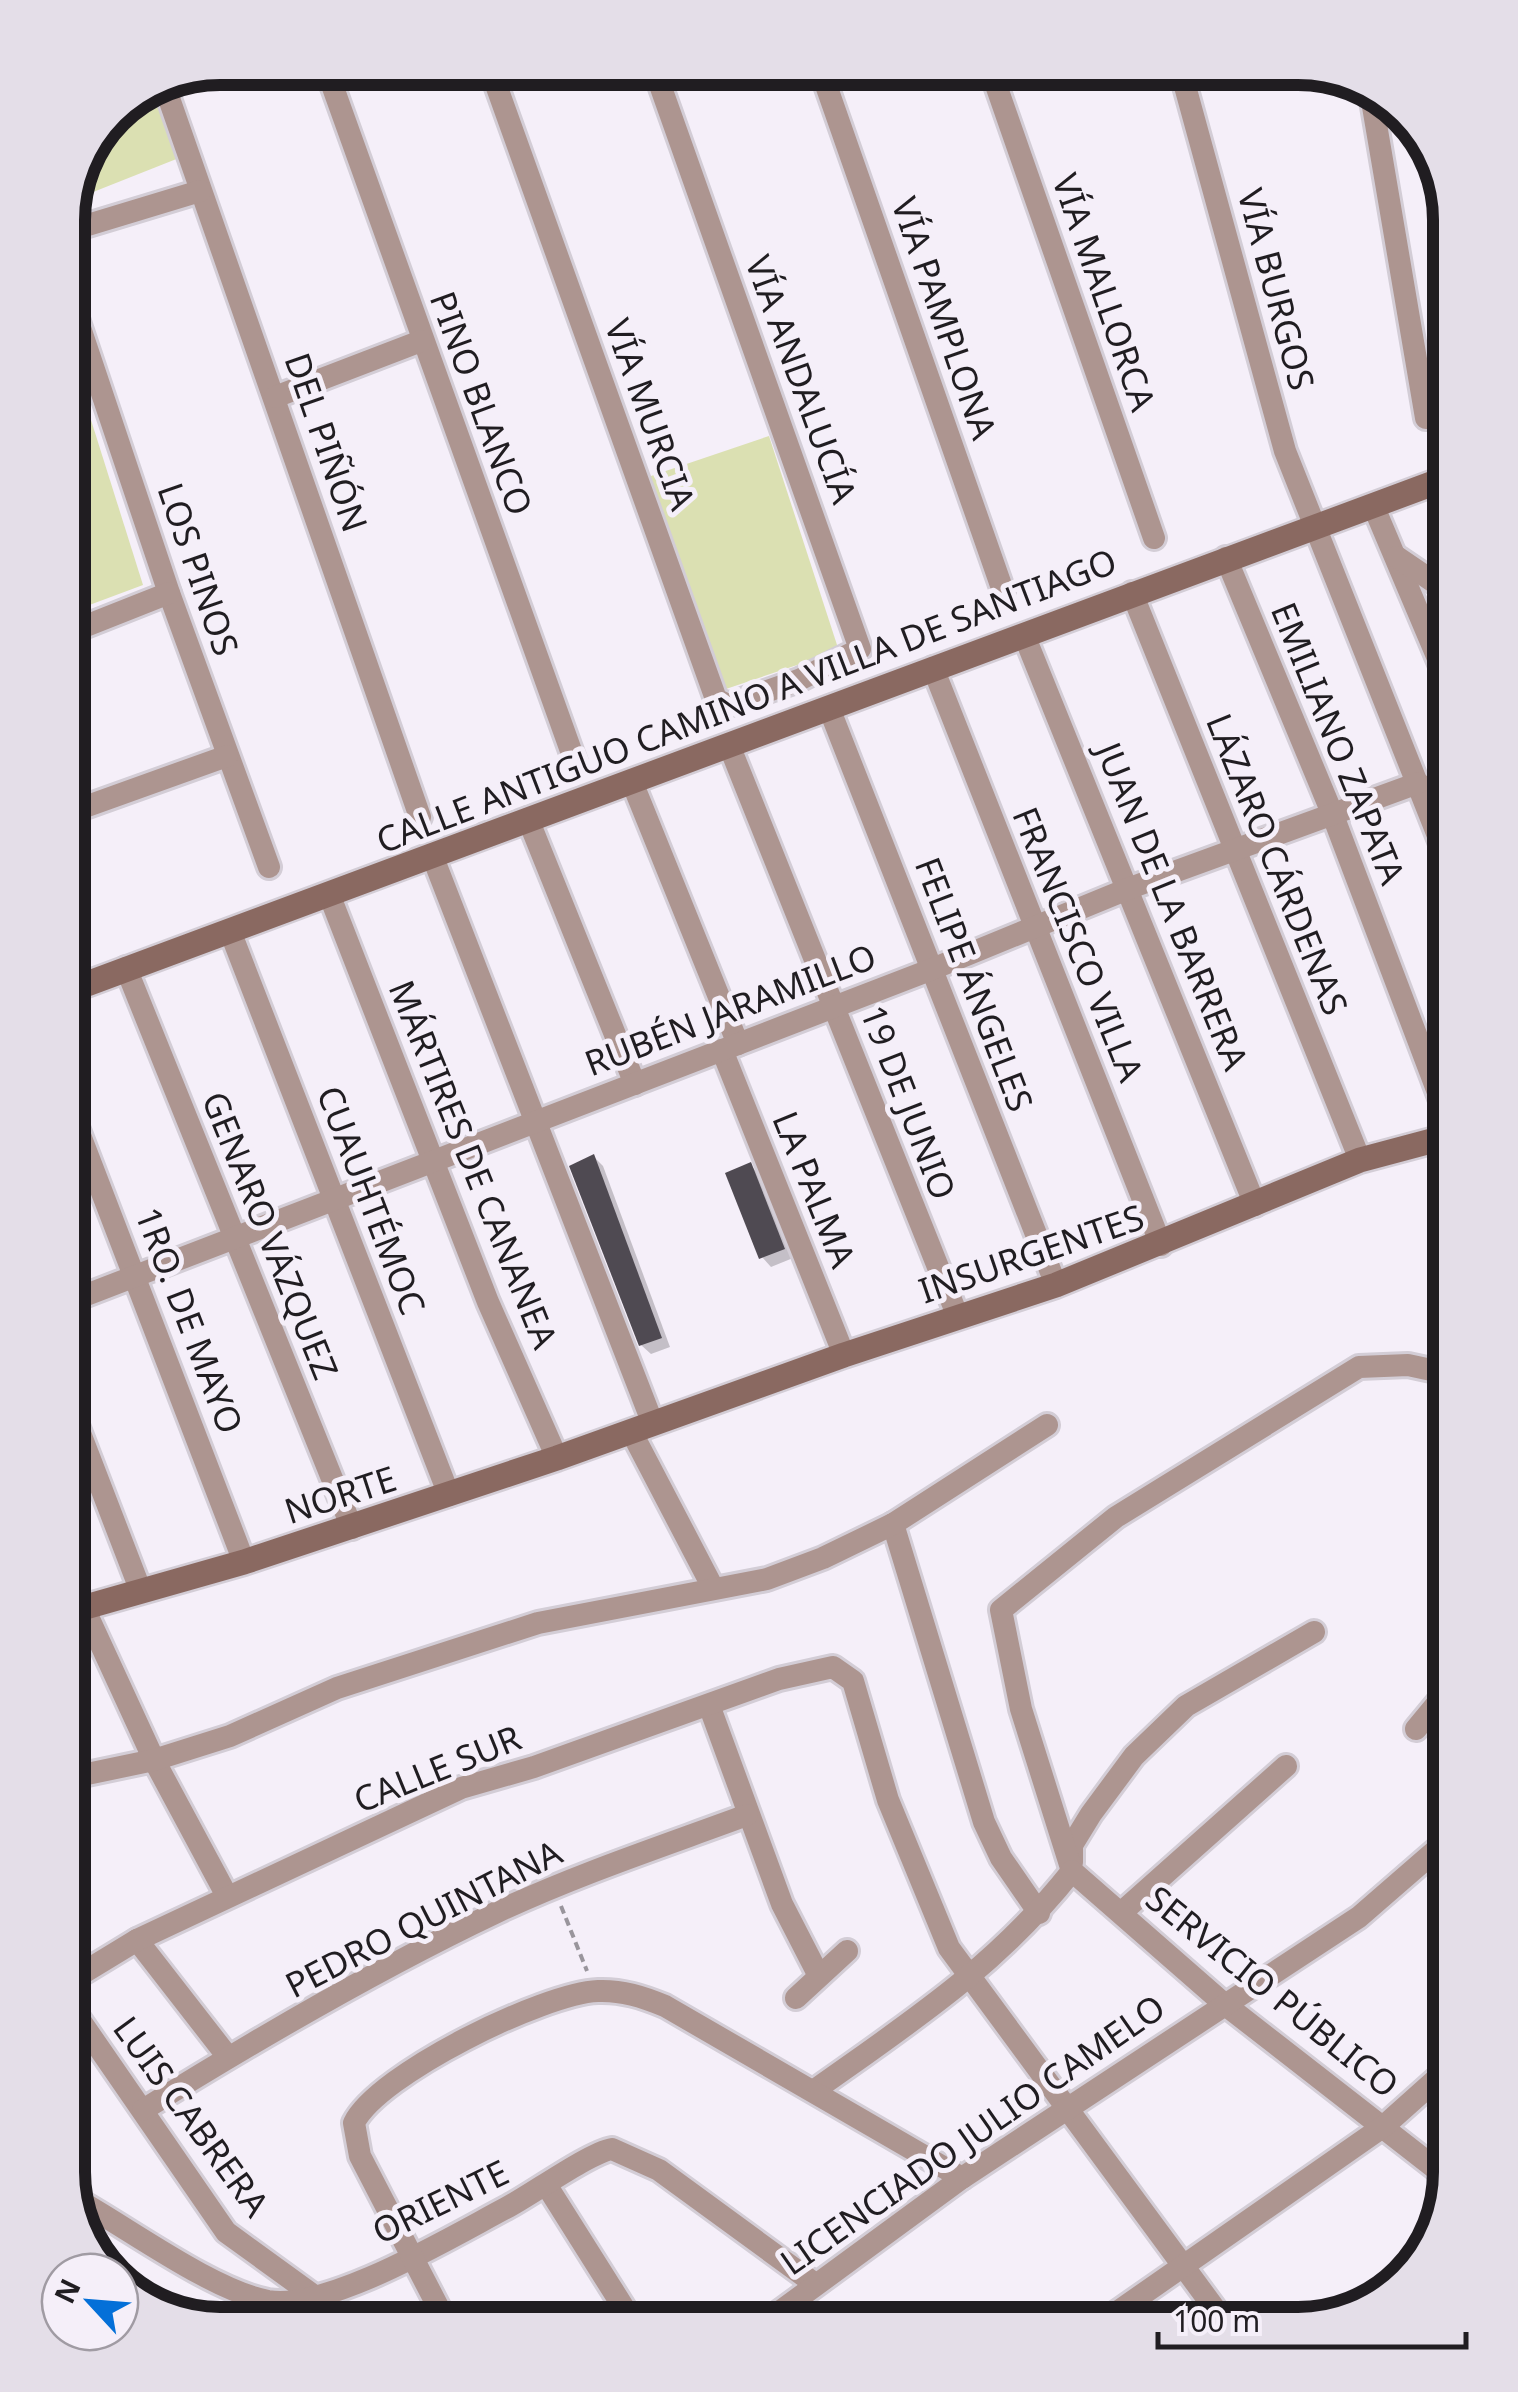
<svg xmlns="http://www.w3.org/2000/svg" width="1518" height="2392" viewBox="0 0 1518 2392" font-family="'Noto Sans',sans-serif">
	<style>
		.green { fill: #dbe0b2 }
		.shadow { fill: #0003 }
		.building { fill: #4f4a52 }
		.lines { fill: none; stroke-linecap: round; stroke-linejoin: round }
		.street-casing { stroke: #d3cdd6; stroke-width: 28 }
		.secondary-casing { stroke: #d3cdd6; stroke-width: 30 }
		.path { stroke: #99959c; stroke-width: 4; stroke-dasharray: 8 5; stroke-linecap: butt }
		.street { stroke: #ad9590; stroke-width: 22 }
		.secondary { stroke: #8a6961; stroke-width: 25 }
		.labels { text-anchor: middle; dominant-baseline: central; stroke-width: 10; stroke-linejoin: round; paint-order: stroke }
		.street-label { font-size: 35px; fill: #201d21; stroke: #f5eff9 }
		.rim { fill: none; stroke: #201d21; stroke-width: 12 }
	</style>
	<rect width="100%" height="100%" fill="#f5eff9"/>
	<!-- green -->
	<g class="green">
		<path d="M163,91L184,156L73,200L113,112Z"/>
		<path d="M68,347L143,585L68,613Z"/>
		<path d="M769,436L839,651L714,693L645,478Z"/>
	</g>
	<!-- shadow -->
	<g class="shadow">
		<path d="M594,1157L603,1166L670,1347L651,1354L641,1345Z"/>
		<path d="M750,1165L759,1174L793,1258L771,1267L762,1257Z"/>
	</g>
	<!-- building -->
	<g class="building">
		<path d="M594,1154L662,1338L639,1346L569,1166Z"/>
		<path d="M751,1162L785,1249L759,1259L725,1173Z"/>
	</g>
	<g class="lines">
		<!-- street casing -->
		<g class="street-casing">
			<g id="street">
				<path d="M326,68L575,762"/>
				<path d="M490,68L716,699L728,705L799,680L860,649L654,68"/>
				<path d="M820,68L1003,591"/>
				<path d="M990,68L1154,538"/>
				<path d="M1180,68L1285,451L1450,866"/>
				<path d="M1370,89L1426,418"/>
				<path d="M166,90L420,817"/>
				<path d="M68,231L200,191"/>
				<path d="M68,292L169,593L269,867"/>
				<path d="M275,397L421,341"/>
				<path d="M1373,505L1450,687"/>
				<path d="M1397,557L1450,593"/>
				<path d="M1226,558L1332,813L1450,1124"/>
				<path d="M1132,593L1360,1160"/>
				<path d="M68,633L169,593"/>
				<path d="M1024,635L1255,1205"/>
				<path d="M933,668L1161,1245"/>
				<path d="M829,708L1056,1285"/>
				<path d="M729,745L958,1317"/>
				<path d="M632,782L738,1044"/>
				<path d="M68,813L227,756"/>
				<path d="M528,819L635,1084"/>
				<path d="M432,855L653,1424"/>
				<path d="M329,894L488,1302L557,1458"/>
				<path d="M230,931L449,1495"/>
				<path d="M126,968L352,1528"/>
				<path d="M722,1050L844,1355"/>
				<path d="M68,1104L244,1562"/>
				<path d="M68,1302L930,970L1130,888L1418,783"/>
				<path d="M68,1402L140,1589"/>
				<path d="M631,1431L712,1586"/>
				<path d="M893,1524L984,1822L1001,1858L1039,1913"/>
				<path d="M84,1608L154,1760L227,1896"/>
				<path d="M709,1705L782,1904L819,1976"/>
				<path d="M1416,1729L1450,1688"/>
				<path d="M68,1778L154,1760L230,1736L337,1688L538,1623L767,1579L823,1558L893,1524L1047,1425"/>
				<path d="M1072,1862V1845L1091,1814L1134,1756L1186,1706L1314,1632"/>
				<path d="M1072,1871L1021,1709L1001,1610L1116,1517L1359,1367L1408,1365L1450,1374"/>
				<path d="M1122,1912L1286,1766"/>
				<path d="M137,1940L228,2057"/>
				<path d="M68,1982L137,1940L461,1788L534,1767L779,1679L833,1667L853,1681L888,1800L949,1948L1226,2324"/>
				<path d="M796,1998L847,1951"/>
				<path d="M68,2003L226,2232L317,2298"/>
				<path d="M815,2090C912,2021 997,1966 1072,1871L1223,2003L1449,2179"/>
				<path d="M143,2110C254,2041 379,1968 497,1912C578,1874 663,1846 747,1815"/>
				<path d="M547,2186L634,2324"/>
				<path d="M74,2198C127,2227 211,2290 268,2301C328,2311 451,2237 506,2208C531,2195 589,2153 612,2149L659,2170L815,2284"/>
				<path d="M447,2324L360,2156L354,2123C378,2074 544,1993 598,1991C622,1990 643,1997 665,2006L962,2178"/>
				<path d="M763,2324L962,2178L1359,1917L1450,1838"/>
				<path d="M1100,2324L1384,2126L1450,2067"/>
			</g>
		</g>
		<!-- secondary casing -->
		<g class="secondary-casing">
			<g id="secondary">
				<path d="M68,991L1450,477"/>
				<path d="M68,1612L244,1562L557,1458L844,1355L1056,1285L1360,1160L1450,1136"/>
			</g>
		</g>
		<!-- path -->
		<path class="path" d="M561,1906L587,1971"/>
		<!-- street -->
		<use href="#street" class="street"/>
		<!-- secondary -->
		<use href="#secondary" class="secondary"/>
	</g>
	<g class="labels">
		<!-- street labels -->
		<g class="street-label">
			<text transform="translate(1277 289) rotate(75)">VÍA BURGOS</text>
			<text transform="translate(1105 292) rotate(71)">VÍA MALLORCA</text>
			<text transform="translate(945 318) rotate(71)">VÍA PAMPLONA</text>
			<text transform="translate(802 379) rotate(70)">VÍA ANDALUCÍA</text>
			<text transform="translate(482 403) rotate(70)">PINO BLANCO</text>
			<text transform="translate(651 414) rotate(70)">VÍA MURCIA</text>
			<text transform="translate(327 442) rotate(71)">DEL PIÑÓN</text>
			<text transform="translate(199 569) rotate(71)">LOS PINOS</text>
			<text transform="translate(746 700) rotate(-21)">CALLE ANTIGUO CAMINO A VILLA DE SANTIAGO</text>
			<text transform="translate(1339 743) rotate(68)">EMILIANO ZAPATA</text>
			<text transform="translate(1278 864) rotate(68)">LÁZARO CÁRDENAS</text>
			<text transform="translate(1173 906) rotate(68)">JUAN DE LA BARRERA</text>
			<text transform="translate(1079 944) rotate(68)">FRANCISCO VILLA</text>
			<text transform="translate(975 984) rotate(69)">FELIPE ÁNGELES</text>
			<text transform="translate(730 1009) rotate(-21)">RUBÉN JARAMILLO</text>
			<text transform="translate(909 1102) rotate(69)">19 DE JUNIO</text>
			<text transform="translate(474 1164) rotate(68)">MÁRTIRES DE CANANEA</text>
			<text transform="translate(815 1189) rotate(68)">LA PALMA</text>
			<text transform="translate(372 1200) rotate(69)">CUAUHTÉMOC</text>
			<text transform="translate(271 1235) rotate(68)">GENARO VÁZQUEZ</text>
			<text transform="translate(1031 1253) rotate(-19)">INSURGENTES</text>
			<text transform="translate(190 1320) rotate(69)">1RO. DE MAYO</text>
			<text transform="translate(340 1494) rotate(-18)">NORTE</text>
			<text transform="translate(437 1768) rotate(-22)">CALLE SUR</text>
			<text transform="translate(423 1918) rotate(-27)">PEDRO QUINTANA</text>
			<text transform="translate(1273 1991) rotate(39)">SERVICIO PÚBLICO</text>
			<text transform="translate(192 2116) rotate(54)">LUIS CABRERA</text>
			<text transform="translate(972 2134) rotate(-35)">LICENCIADO JULIO CAMELO</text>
			<text transform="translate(440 2201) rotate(-26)">ORIENTE</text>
		</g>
	</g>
	<!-- crop -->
	<path d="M0 0H1518V2392H0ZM220 85H1298A135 135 0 0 1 1433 220V2172A135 135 0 0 1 1298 2307H220A135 135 0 0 1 85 2172V220A135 135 0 0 1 220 85Z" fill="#e4dee8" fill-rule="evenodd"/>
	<path class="rim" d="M220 85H1298A135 135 0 0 1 1433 220V2172A135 135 0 0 1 1298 2307H220A135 135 0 0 1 85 2172V220A135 135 0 0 1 220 85Z"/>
	<!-- north arrow -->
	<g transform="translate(90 2302) rotate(296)"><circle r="48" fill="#f5eff9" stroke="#a09ba3" stroke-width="2.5"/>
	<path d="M0-8L18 38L0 25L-18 38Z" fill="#0470d8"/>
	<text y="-15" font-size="28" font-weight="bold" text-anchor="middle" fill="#201d21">N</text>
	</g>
	<!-- scale -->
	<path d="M1158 2332v15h308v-15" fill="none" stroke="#201d21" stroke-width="5"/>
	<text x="1173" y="2332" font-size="30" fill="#201d21" stroke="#f5eff9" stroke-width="8" paint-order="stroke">100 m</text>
</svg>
